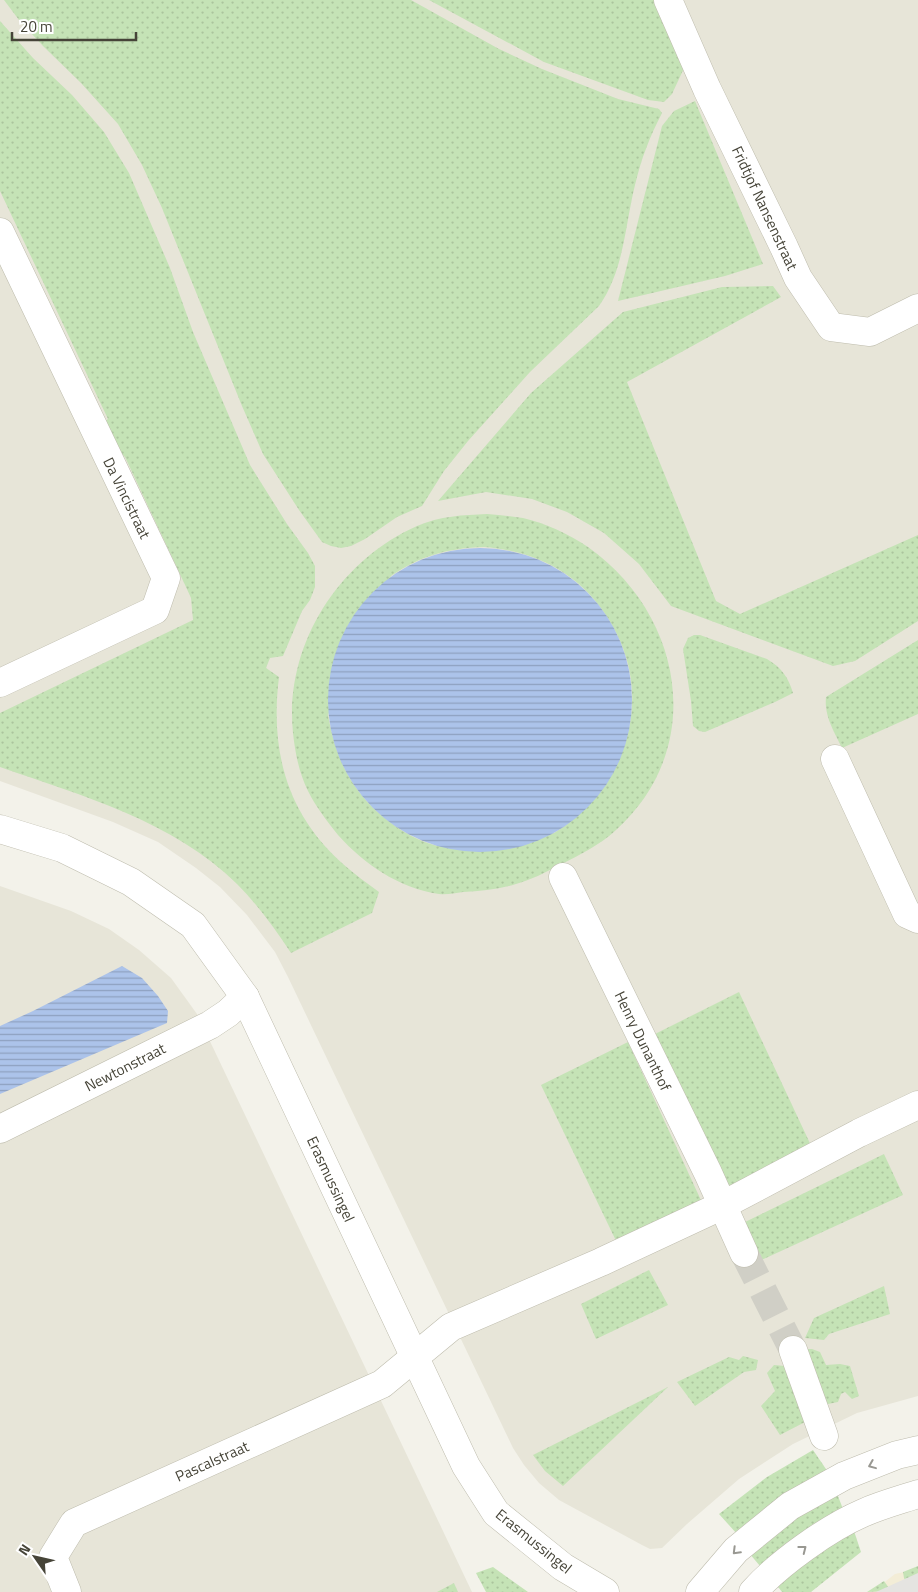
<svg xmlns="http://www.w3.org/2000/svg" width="918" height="1592" viewBox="0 0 918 1592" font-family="'Titillium Web',sans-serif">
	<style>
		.residential { fill: #e7e5d8 }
		.commercial { fill: #f3edd7 }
		.grass { fill: url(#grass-dots); fill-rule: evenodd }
		.parking { fill: #e5e4e1 }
		.water { fill: url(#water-rules) }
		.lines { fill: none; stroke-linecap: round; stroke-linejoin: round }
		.minor-tunnel { stroke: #d0cfc6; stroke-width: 28; stroke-dasharray: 28 14; stroke-linecap: butt }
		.minor-casing { stroke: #bebcad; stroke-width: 29 }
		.minor { stroke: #fff; stroke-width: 28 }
		.oneway { stroke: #999892 }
		.labels { text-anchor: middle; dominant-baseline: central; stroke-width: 4.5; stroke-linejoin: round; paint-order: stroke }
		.street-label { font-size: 15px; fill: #464438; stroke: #fff }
	</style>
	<defs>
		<pattern id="grass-dots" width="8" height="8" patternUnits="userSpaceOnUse" patternTransform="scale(1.25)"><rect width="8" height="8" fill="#c5e3b6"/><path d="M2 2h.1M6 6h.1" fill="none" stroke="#abc49d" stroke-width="1.8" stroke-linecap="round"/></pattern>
		<pattern id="water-rules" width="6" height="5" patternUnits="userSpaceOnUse" patternTransform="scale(1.25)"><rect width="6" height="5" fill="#acc3ea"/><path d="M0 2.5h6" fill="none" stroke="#8ea0bf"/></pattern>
	</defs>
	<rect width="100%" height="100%" fill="#f3f2ea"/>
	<!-- residential -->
	<g class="residential">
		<path d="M0,0H918V1396L857,1413L793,1444L739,1479L687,1524L662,1548L650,1549L642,1545L559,1500L539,1483L524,1465L513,1448L288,977L275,952L247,915L220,887L196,868L158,842L113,822L0,781Z"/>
		<path d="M0,886L71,911L109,929L139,950L171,978L197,1014L472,1592H0Z"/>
	</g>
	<!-- commercial -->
	<path class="commercial" d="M918,1569V1592H872L895,1574Z"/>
	<!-- grass -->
	<g class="grass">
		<path d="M4,0H411L499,49L542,69L618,99L659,109L662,113C650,136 641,159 635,185C625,225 624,271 599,306L530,372L468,441L444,471L422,506L397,517L365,539L351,546L341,548L331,546L322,542L299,510L263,454L242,406L162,208L142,165L118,124L81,83L43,46L19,20Z"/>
		<path d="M429,0H655L685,66L672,94L664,102L648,100L544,62Z"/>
		<path d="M0,21L33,58L72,95L104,132L129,173L170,268L193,332L250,465L287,524L308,553L315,566V587L310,600L302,611L283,656L270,658L266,668L279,677C270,750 286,813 343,864C354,874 367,883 379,892L372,913L291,953C275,929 258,905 237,884C173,821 83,796 0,767V713L193,620L191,598L186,587L125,457L109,442L98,426L108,419L0,191Z"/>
		<path d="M695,101L763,264L725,276L618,301L662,126L674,111Z"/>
		<path d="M773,286L781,297L627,382L716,601L740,614L918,535V621L855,661L833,666L671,606L639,564L604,533L567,512L532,499L486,492L438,501L531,393L623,312L722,287Z"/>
		<path d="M487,514C499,515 511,516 523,518C545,523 569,534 588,547C684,615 707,748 616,830C600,845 579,855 560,865C546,872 531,880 516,884C500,889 481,891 463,892C455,893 447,895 439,894C399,888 365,865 338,835C327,821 316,807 308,791C299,773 295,752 293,733C284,646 338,561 417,526C440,516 463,515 487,514ZM484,547C536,551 581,574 609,620C645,677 638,744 596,796C584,810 571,823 554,833C546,837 509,838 498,839C483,841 468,843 453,844C447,845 440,847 434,845C419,841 403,832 391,823C353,795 336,760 328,715L391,576C420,556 448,548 484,547Z"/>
		<path d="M694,635H700L767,659C782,668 788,677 793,693L775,702L705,732L699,731L693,726L691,701L683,649L688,638Z"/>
		<path d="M918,640V714L842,748C834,731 824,716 826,697Z"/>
		<path d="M739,992L822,1169L732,1209L651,1036Z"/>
		<path d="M628,1042L705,1209L619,1247L541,1085Z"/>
		<path d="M884,1154L903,1195L757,1262L741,1224Z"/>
		<path d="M649,1270L668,1305L596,1339L581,1304Z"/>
		<path d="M884,1286L890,1314L829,1334L824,1340L805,1338L814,1318Z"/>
		<path d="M804,1349H812L820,1352L826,1365L840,1364L850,1366L859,1396L852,1399L845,1392L841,1394L838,1402L828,1404L820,1399Z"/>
		<path d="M743,1356L758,1360L756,1370L744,1372L695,1406L677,1382L729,1357L739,1360Z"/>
		<path d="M774,1365L785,1366L805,1422L780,1435L761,1406L775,1391L767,1373Z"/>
		<path d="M668,1387L563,1486L545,1471L533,1455Z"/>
		<path d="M813,1450L828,1472L737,1534L719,1514L767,1477Z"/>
		<path d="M836,1491L843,1509L760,1566L749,1553L792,1517Z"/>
		<path d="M853,1528L861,1552L811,1592H782L775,1583Z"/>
		<path d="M918,1566V1592H911L904,1578L903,1572Z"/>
		<path d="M493,1567L528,1592H486L476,1573Z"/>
		<path d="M884,1581L891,1591L867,1592Z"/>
		<path d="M454,1583L458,1592H437Z"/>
	</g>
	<!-- parking -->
	<path class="parking" d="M918,1573V1592H876Z"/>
	<!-- water -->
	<g class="water">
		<circle cx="480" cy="700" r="152"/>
		<path d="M122,966L142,978L158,996L168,1011L167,1023L0,1094V1026L33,1011Z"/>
	</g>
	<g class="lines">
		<!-- minor-tunnel -->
		<path class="minor-tunnel" d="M744,1253L793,1350"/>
		<!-- minor casing -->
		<g class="minor-casing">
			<g id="minor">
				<path d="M668,0L707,89L784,247L798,278L831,327L870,332L918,308"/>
				<path d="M0,232L166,578L155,610L0,683"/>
				<path d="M835,759L907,914L918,919"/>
				<path d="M0,829L62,848L131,882L193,925L245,997L466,1466L496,1513L563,1567L605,1592"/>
				<path d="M563,877L708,1173L744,1253"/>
				<path d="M0,1129L210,1025L228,1013L245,997"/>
				<path d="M793,1350L824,1436"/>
				<path d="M67,1592L53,1557L74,1523L382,1384L451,1327L601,1262L723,1205L859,1133L918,1105"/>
				<path d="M700,1592L736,1550L790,1506L844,1476L897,1455L918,1450"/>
				<path d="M753,1592C778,1564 828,1528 863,1513C881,1505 900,1500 918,1494"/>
			</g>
		</g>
		<!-- minor -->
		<use href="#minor" class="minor"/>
	</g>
	<!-- one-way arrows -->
	<defs><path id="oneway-chevron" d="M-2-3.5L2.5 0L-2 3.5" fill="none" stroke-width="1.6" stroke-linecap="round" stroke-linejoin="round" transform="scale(1.25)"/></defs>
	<g class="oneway">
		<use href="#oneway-chevron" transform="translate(872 1465) rotate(158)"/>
		<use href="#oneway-chevron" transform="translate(803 1549) rotate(-38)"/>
		<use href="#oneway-chevron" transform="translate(736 1551) rotate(135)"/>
	</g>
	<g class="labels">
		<!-- street labels -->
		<g class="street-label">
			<text transform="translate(765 208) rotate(65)">Fridtjof Nansenstraat</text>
			<text transform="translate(127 498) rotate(64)">Da Vincistraat</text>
			<text transform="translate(643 1041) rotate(64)">Henry Dunanthof</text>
			<text transform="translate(125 1067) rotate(-27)">Newtonstraat</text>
			<text transform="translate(331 1179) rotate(65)">Erasmussingel</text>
			<text transform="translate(212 1461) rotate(-24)">Pascalstraat</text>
			<text transform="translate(534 1541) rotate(39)">Erasmussingel</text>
		</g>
	</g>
	<!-- north arrow -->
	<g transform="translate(35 1557) rotate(304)" stroke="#ffffff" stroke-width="4" paint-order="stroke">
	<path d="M0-4L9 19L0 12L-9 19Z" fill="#464438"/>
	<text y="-8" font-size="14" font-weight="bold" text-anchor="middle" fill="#464438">N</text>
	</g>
	<!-- scale -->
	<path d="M12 32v8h124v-8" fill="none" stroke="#464438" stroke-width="2.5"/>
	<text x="20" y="32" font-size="15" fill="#464438" stroke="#ffffff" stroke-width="4" paint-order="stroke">20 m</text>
</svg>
